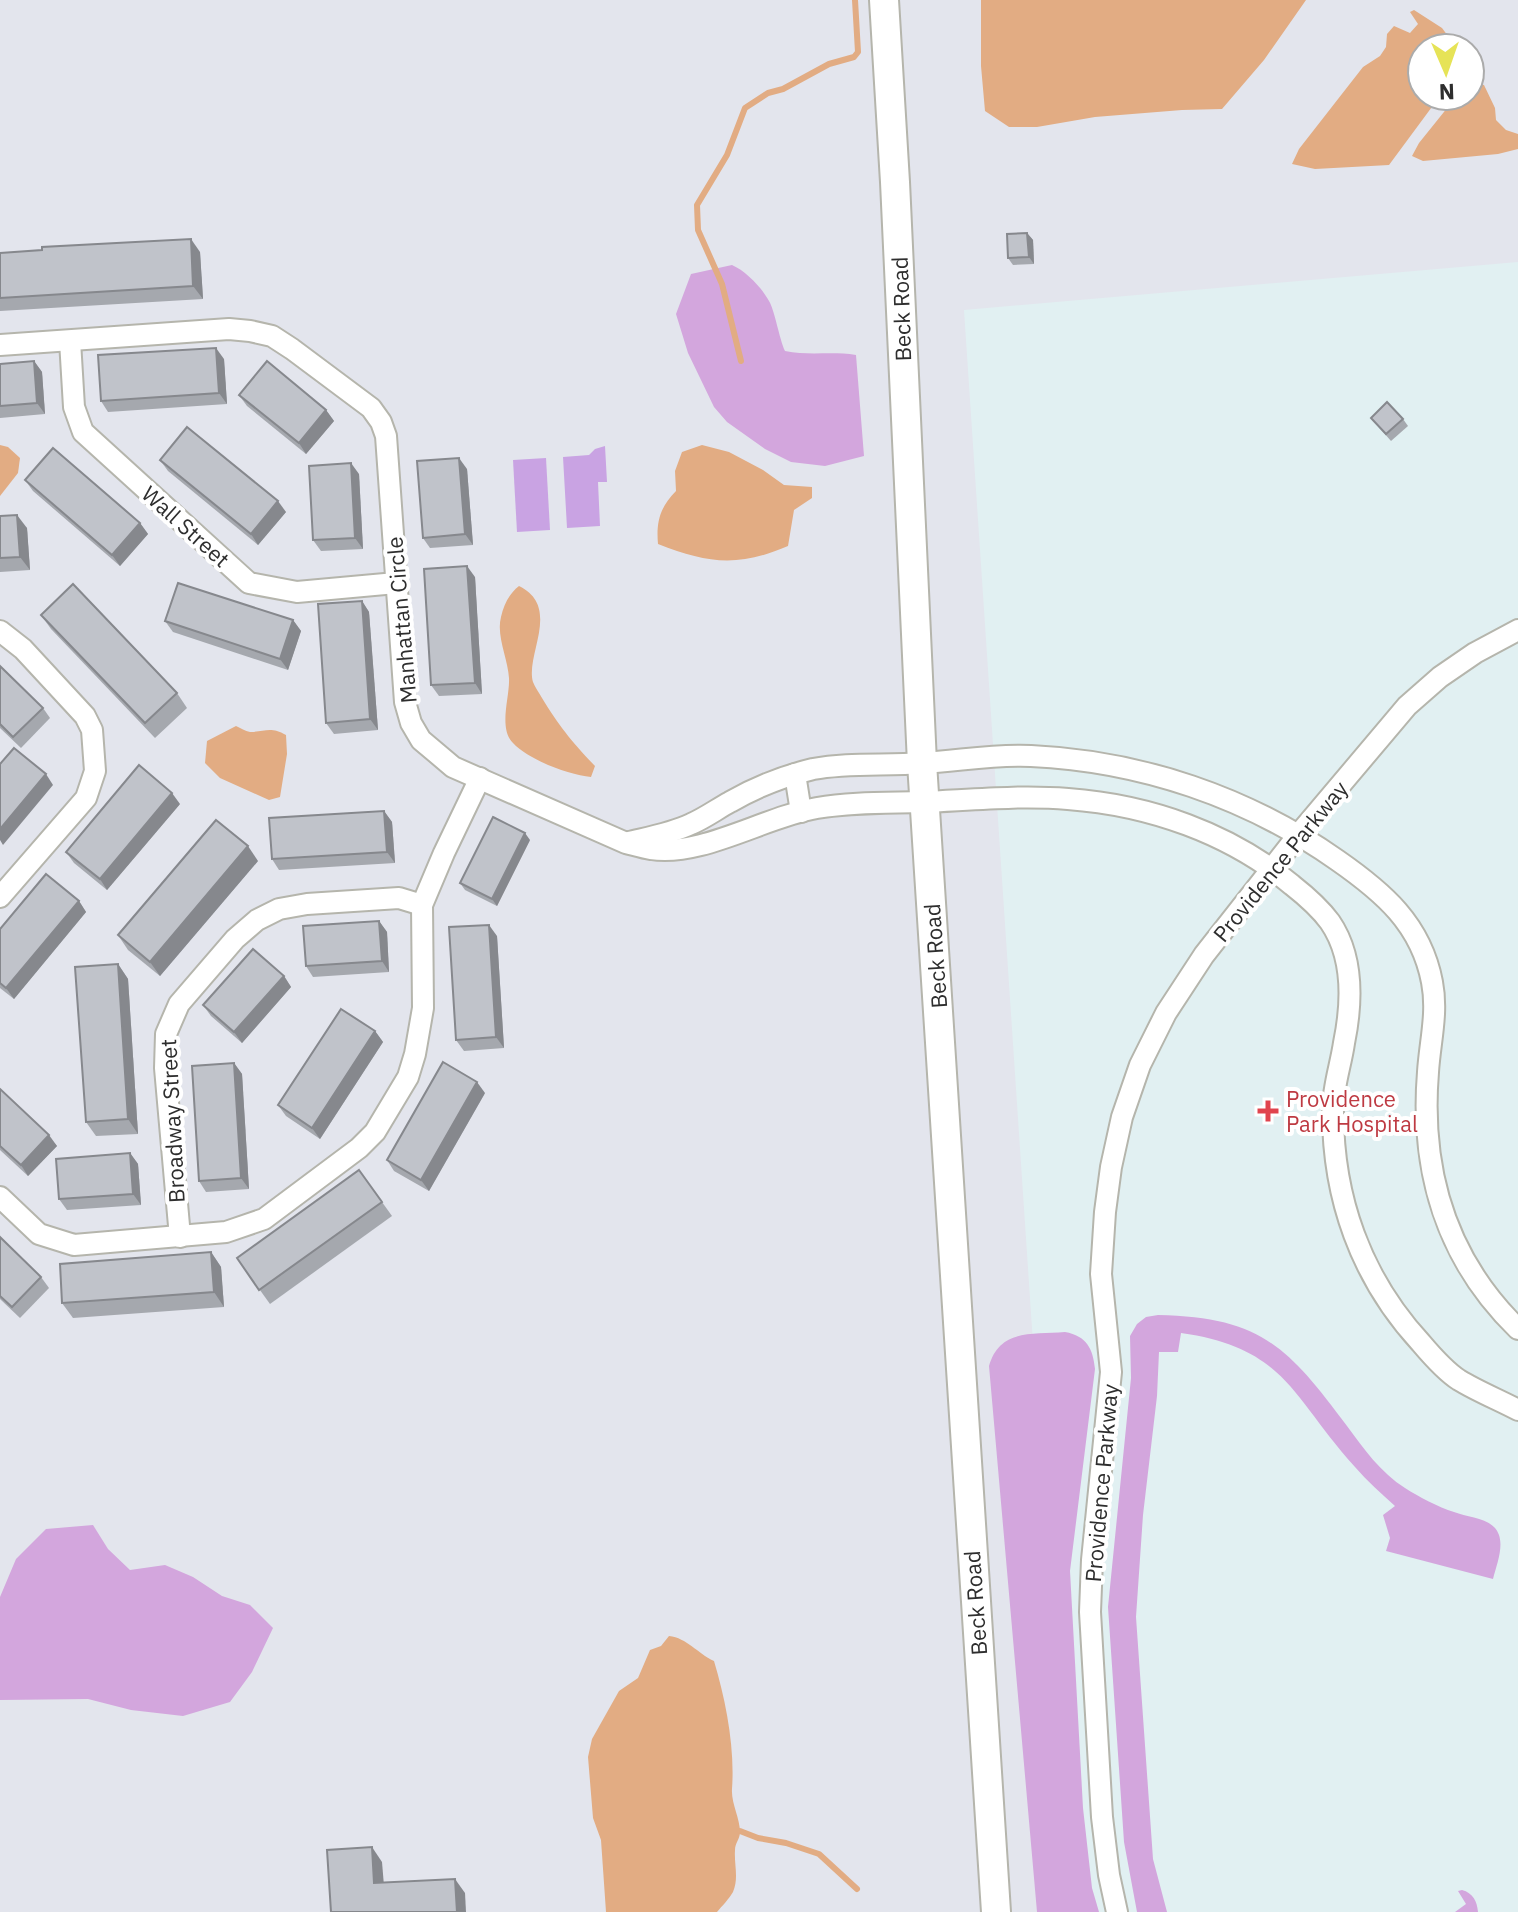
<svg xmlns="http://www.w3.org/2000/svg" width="1518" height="1912" viewBox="0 0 1518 1912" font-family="'IBM Plex Sans',sans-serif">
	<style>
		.medical { fill: #e1f0f2 }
		.green { fill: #d3a6dd }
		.pitch { fill: #c9a3e3 }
		.water { fill: #e2ac83 }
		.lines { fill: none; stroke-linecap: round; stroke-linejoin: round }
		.stream { stroke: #e2ac83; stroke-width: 6 }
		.minor-casing { stroke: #b5b5ac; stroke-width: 24 }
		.secondary-casing { stroke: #b5b5ac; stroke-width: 32 }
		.minor { stroke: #fff; stroke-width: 20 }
		.secondary { stroke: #fff; stroke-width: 28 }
		.wall { fill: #a5a8ae }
		.shaded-wall { fill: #86888d }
		.building { fill: #c0c3ca; stroke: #86888d; stroke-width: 2 }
		.health-dot { fill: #e0444e; stroke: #fff; stroke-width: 3 }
		.labels { text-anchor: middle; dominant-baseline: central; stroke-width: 8; stroke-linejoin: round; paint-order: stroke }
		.street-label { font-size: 22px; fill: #2e2e2e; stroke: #fff }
		.health-label { font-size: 22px; fill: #be3a42; stroke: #fff; text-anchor: start }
	</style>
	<rect width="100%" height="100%" fill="#e3e5ed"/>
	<!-- medical -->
	<path class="medical" d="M1518,262V1912H1071L964,310Z"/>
	<!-- green -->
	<g class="green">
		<path d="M732,265C746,271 762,288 769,301C775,311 779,338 785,351C809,356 832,351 856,355L864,456L825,466L791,462L765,449L727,422L714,407L688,353L676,314L691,274Z"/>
		<path d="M1158,1315C1261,1317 1288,1347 1347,1426C1363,1448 1381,1473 1405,1488C1419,1497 1438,1507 1454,1512C1466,1517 1484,1517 1494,1527C1507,1540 1497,1563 1493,1579L1386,1551L1390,1538L1383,1515L1395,1506C1381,1493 1367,1481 1355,1467C1292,1398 1287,1348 1181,1333L1178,1352H1159L1157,1396L1143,1515L1136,1617L1153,1859L1167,1912H1137L1124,1842L1108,1607L1131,1378L1130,1336L1137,1324L1146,1317Z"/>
		<path d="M1065,1332C1087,1336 1093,1349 1095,1369L1070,1571L1083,1808L1092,1888L1099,1912H1037L989,1366C1000,1328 1033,1335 1065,1332Z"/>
		<path d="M93,1525L108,1549L130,1570L165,1565L193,1577L222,1596L250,1605L273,1628L252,1672L230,1702L183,1716L131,1710L88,1699L0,1700V1597L16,1559L46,1529Z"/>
		<path d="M1462,1890C1473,1893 1477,1901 1478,1912H1455L1466,1904L1458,1891Z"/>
	</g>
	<!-- pitch -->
	<g class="pitch">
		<path d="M605,446L607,482H598L600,526L567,528L563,457L589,455L595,449Z"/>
		<path d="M546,458L550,530L517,532L513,460Z"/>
	</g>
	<!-- water -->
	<g class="water">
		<path d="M981,0H1306L1264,60L1222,109L1182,110L1095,117L1037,127H1009L985,111L981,66Z"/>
		<path d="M1414,10L1442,28L1457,48H1422V96H1440L1389,165L1315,169L1292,164L1299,149L1363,67L1380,56L1386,47L1387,34L1394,26L1410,33L1418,24L1410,12Z"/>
		<path d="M1471,82L1484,85L1495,108L1496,120L1506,130L1518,134V149L1498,154L1423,161L1412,156L1419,143L1456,97L1470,96Z"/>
		<path d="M0,445L8,447L20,458L18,473L0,496Z"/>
		<path d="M702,445L729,452L763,470L784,485L812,487V498L794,510L788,546C737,568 707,563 658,544C656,522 660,507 676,491L675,471L682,452Z"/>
		<path d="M519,586C562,607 525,655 533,682C535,687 539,693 542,698C559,726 572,742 595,766L591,777C569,775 529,760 513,743C498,728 510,697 509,678C508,659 496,636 501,617C504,604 509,594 519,586Z"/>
		<path d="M236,726C241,728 245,731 250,732C265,732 270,726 286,735L287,754L280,797L269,800L220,778L205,763L207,741Z"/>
		<path d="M669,1636C687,1638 697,1653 714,1661C726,1701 735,1748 732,1789C731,1803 740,1818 740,1832C740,1839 735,1843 735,1850C734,1865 739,1878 733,1892C729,1899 722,1906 717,1912H606L601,1840L593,1818L588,1757L592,1739L619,1691L638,1678L650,1650L661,1646Z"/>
	</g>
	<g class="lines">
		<!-- stream -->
		<g class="stream">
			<path d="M741,361L722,284L698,230L697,205L727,155L745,108L768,93L783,89L829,64L854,57L858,52L855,0"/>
			<path d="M740,1831L758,1838L786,1843L819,1854L857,1889"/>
		</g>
		<!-- minor casing -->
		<g class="minor-casing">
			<g id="minor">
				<path d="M70,341L74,407L83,432L249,583L297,592L396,583"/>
				<path d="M0,345L229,329L250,331L272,336L292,349L371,408L381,422L386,436L405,702L411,723L421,740L453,767L626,843C634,845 643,848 651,849C702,857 764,817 817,808C851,802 887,803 922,802C970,800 1019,795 1068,799C1149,805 1230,833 1292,885C1306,896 1319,907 1330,922C1354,957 1352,1004 1344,1043C1341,1064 1333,1087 1333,1108C1332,1197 1361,1278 1421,1343C1432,1356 1445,1371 1459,1380C1477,1391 1499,1400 1518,1410"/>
				<path d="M0,631L23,649L85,716L92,730L95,771L86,798L0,897"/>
				<path d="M795,774L801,812"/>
				<path d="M629,842C650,837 672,833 691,824C705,818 717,809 730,802C756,787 784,776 813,769C849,762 886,766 922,763C959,761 994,754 1031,756C1141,761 1247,797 1337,860C1383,892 1421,924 1432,982C1438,1013 1430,1041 1428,1072C1420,1170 1446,1259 1518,1329"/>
				<path d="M0,1197L39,1234L74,1245L226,1232L264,1219L359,1148L375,1132L408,1077L415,1054L423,1008L422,905L444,853L480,778"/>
				<path d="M180,1237L165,1068L166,1034L179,1004L235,939L257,920L279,909L307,904L399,898L422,905"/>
				<path d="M1117,1912L1109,1875L1102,1817L1090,1612L1092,1560L1111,1372L1101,1274L1105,1212L1111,1167L1122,1117L1140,1065L1166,1013L1204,955L1299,834L1407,706L1440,677L1475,653L1518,630"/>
			</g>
		</g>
		<!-- secondary casing -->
		<g class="secondary-casing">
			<path id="secondary" d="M884,0L895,182L922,763L996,1912"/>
		</g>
		<!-- minor -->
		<use href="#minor" class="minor"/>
		<!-- secondary -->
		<use href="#secondary" class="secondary"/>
	</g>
	<!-- wall -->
	<g class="wall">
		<path d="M1027,233L1033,240L1034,264L1013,265L1008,258Z"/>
		<path d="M200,252L203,299L0,311V253Z"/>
		<path d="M224,359L227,404L108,412L101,401Z"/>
		<path d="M34,361L42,372L45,414L0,418V364Z"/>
		<path d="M239,395L326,410L334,421L306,454L247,406Z"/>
		<path d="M1371,418L1403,419L1408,426L1391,441Z"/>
		<path d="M160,460L286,512L258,545L168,471Z"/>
		<path d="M467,469L473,545L430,548L423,538Z"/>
		<path d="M359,474L363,549L321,551L313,540Z"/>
		<path d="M25,480L140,523L148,534L120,566L33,491Z"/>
		<path d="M0,516L27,528L30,570L0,572Z"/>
		<path d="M475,577L482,694L439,696L431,685Z"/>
		<path d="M362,601L369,612L378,730L334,734L326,723Z"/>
		<path d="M41,615L177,693L187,708L155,738L51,629Z"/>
		<path d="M293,620L301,631L288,670L173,632L165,621Z"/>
		<path d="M0,666L43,708L50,718L21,748L0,728Z"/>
		<path d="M180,804L107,890L74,863L66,852Z"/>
		<path d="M384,811L392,822L395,863L279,870L272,859Z"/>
		<path d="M530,840L497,906L465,890L460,883Z"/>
		<path d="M258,861L160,976L128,950L118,935Z"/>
		<path d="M79,901L86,912L14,999L0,988V929Z"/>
		<path d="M379,921L387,932L389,972L313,977L306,966Z"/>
		<path d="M497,936L504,1048L464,1051L456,1040Z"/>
		<path d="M118,964L128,979L138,1134L96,1136L86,1122Z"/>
		<path d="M284,976L291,987L242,1043L211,1016L203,1005Z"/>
		<path d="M375,1031L383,1042L320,1139L286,1116L278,1105Z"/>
		<path d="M234,1063L242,1074L249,1189L206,1192L199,1181Z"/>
		<path d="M0,1089L57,1146L28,1176L0,1150Z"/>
		<path d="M485,1093L429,1191L394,1171L387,1160Z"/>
		<path d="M130,1153L138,1164L141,1205L67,1210L59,1199Z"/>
		<path d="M359,1170L392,1216L270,1304L237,1258Z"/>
		<path d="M0,1237L41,1277L49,1288L20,1318L0,1299Z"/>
		<path d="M211,1252L221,1267L224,1307L73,1318L62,1303Z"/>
	</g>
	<!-- shaded-wall -->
	<g class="shaded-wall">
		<path d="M1027,233L1033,240L1034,264L1029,257Z"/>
		<path d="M191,239L200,252L203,299L193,286Z"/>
		<path d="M216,348L224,359L227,404L219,393Z"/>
		<path d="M34,361L42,372L45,414L37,403Z"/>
		<path d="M326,410L334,421L306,454L299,443Z"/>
		<path d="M459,458L467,469L473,545L465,534Z"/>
		<path d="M351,463L359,474L363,549L355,538Z"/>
		<path d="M278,501L286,512L258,545L251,534Z"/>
		<path d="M17,515L27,528L30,570L20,557Z"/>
		<path d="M140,523L148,534L120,566L112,555Z"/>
		<path d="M467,566L475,577L482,694L475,683Z"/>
		<path d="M362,601L369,612L378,730L370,719Z"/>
		<path d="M293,620L301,631L288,670L280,659Z"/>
		<path d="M46,774L53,785L3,845L0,840V829Z"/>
		<path d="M172,793L180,804L107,890L100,879Z"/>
		<path d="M384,811L392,822L395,863L387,852Z"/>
		<path d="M525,833L530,840L497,906L492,899Z"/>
		<path d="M248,846L258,861L160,976L150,962Z"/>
		<path d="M79,901L86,912L14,999L6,988Z"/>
		<path d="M379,921L387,932L389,972L382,961Z"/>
		<path d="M489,925L497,936L504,1048L496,1037Z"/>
		<path d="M118,964L128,979L138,1134L128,1119Z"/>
		<path d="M284,976L291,987L242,1043L234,1032Z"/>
		<path d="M375,1031L383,1042L320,1139L312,1128Z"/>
		<path d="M234,1063L242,1074L249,1189L241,1178Z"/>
		<path d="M477,1082L485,1093L429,1191L421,1180Z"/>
		<path d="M49,1135L57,1146L28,1176L21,1165Z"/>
		<path d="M130,1153L138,1164L141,1205L133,1194Z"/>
		<path d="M211,1252L221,1267L224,1307L214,1292Z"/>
		<path d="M372,1847L382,1862L385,1898L374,1883Z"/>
		<path d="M455,1879L465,1893L466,1912H457Z"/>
	</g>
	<!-- building -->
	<g class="building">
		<path d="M1027,233L1029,257L1008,258L1007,234Z"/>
		<path d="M191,239L193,286L0,298V253L42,250V247Z"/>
		<path d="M216,348L219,393L101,401L98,355Z"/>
		<path d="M34,361L37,403L0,406V364Z"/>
		<path d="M267,361L326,410L299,443L239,395Z"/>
		<path d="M1387,402L1403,419L1386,434L1371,418Z"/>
		<path d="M187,427L278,501L251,534L160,460Z"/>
		<path d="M53,448L140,523L112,555L25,480Z"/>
		<path d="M459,458L465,534L423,538L417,461Z"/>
		<path d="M351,463L355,538L313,540L309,466Z"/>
		<path d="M17,515L20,557L0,558V516Z"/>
		<path d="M467,566L475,683L431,685L424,569Z"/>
		<path d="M178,583L293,620L280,659L165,621Z"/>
		<path d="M73,584L177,693L145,723L41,615Z"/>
		<path d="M362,601L370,719L326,723L318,604Z"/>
		<path d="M0,666L43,708L13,737L0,724Z"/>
		<path d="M14,748L46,774L0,829V764Z"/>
		<path d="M139,765L172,793L100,879L66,852Z"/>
		<path d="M384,811L387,852L272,859L269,818Z"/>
		<path d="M493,817L525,833L492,899L460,883Z"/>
		<path d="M216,820L248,846L150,962L118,935Z"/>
		<path d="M46,874L79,901L6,988L0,983V929Z"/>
		<path d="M379,921L382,961L306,966L303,926Z"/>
		<path d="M489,925L496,1037L456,1040L449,927Z"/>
		<path d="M253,949L284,976L234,1032L203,1005Z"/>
		<path d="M118,964L128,1119L86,1122L75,967Z"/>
		<path d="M341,1009L375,1031L312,1128L278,1105Z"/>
		<path d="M443,1062L477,1082L421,1180L387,1160Z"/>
		<path d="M234,1063L241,1178L199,1181L192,1066Z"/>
		<path d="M0,1089L49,1135L21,1165L0,1146Z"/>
		<path d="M130,1153L133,1194L59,1199L56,1159Z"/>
		<path d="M359,1170L382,1202L259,1290L237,1258Z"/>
		<path d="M0,1237L41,1277L12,1307L0,1296Z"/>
		<path d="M211,1252L214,1292L62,1303L60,1264Z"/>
		<path d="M372,1847L374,1883L455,1879L457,1912H331L327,1850Z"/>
	</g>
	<!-- markers -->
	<path class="health-dot" d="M1264 1099h8v8h8v8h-8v8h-8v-8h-8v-8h8z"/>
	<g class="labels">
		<!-- street labels -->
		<g class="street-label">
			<text transform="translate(901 309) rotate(-92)">Beck Road</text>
			<text transform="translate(186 526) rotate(42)">Wall Street</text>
			<text transform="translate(401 620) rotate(-95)">Manhattan Circle</text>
			<text transform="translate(1280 861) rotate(-51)">Providence Parkway</text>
			<text transform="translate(935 956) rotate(-94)">Beck Road</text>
			<text transform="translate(172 1121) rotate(-93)">Broadway Street</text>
			<text transform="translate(1101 1483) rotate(-85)">Providence Parkway</text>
			<text transform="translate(975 1603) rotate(-94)">Beck Road</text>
		</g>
		<!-- health labels -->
		<g class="health-label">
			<text x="1286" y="1098">Providence<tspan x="1286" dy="25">Park Hospital</tspan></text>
		</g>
	</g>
	<!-- north arrow -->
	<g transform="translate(1446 72) rotate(178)"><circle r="38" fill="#ffffff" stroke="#ababab" stroke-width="2"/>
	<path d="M0-6L14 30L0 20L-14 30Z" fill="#e6e357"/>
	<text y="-12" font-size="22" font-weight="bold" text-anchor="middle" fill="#2e2e2e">N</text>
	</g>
</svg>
